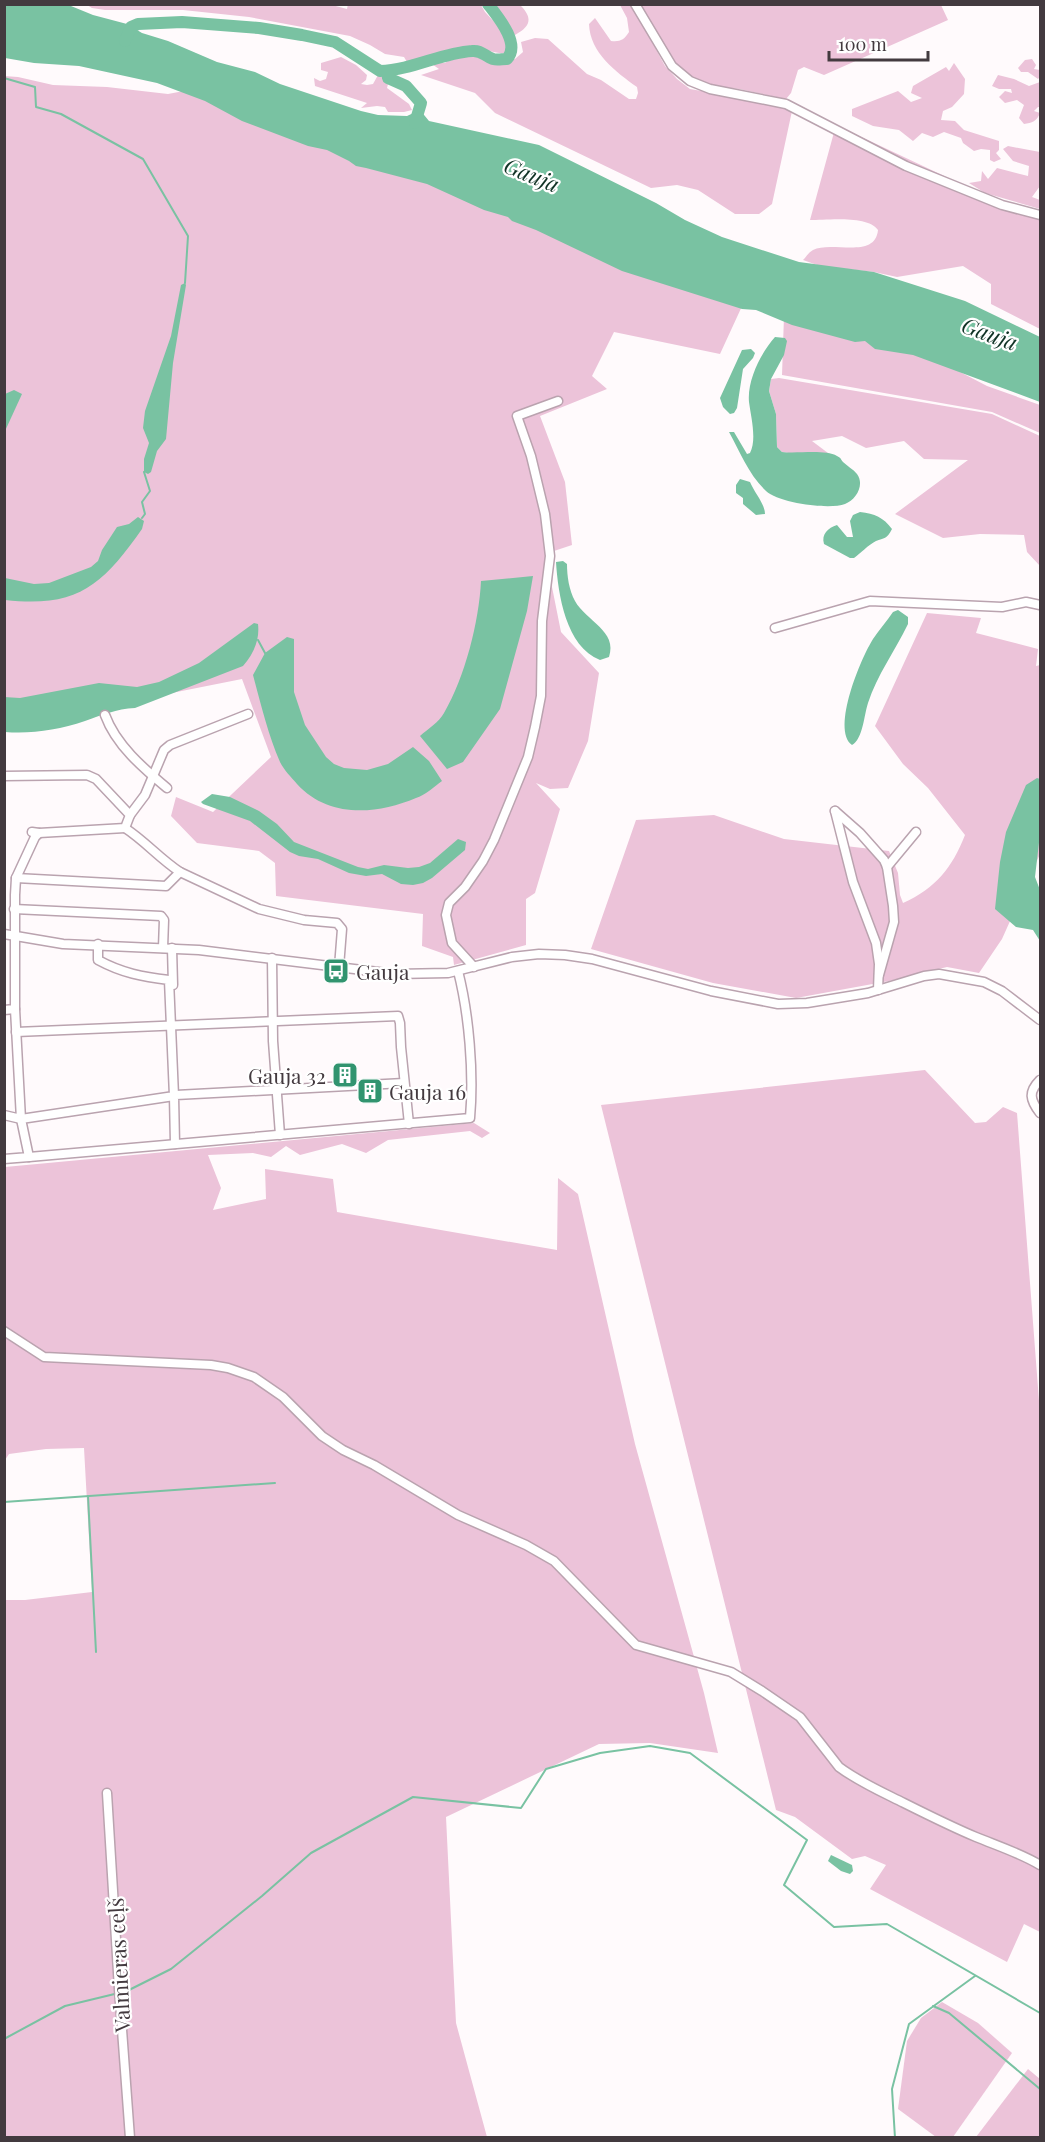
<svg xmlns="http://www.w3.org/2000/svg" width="1045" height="2142" viewBox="0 0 1045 2142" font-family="'Playfair Display',serif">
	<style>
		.green { fill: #ecc3d9 }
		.water { fill: #79c2a2 }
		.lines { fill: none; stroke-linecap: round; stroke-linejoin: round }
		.stream { stroke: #79c2a2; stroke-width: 2 }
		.river { stroke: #79c2a2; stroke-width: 12 }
		.street-casing { stroke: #baa3af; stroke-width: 11 }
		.street { stroke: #fff; stroke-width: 8 }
		.labels { text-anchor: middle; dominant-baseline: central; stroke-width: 4.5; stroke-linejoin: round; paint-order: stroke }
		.poi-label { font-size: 21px; fill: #433a3f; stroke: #fff; text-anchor: start }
		.street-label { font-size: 21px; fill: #433a3f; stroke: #fff }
		.water-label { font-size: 22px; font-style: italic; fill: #113326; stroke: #fff }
	</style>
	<rect width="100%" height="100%" fill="#fffafc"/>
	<!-- green -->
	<g class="green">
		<path d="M332,5L347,9L348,4L481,5L485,12L515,44L517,50C513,53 514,54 508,54C491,53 474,45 455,49C451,51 447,54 444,57L431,56L407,62L404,57L385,54L370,45L350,36L249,17L183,10H105L92,8L87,5Z"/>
		<path d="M488,5H520C533,18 531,26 515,35Z"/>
		<path d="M620,5H632L665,66L677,79L690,89L753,100L792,111L772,204L759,214H735L698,190L677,185L651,188L495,113L475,93L421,75L439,69L429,62L445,63L456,55H481L507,60L515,59L523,52L521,42L535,38L548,39L587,74L601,80L629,99H636L638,93L637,87C616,72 590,53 589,24L595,18L611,41C620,42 624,40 629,32L627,18Z"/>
		<path d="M640,5H941L948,20L824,75L804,67L798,70L791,93L786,99L739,89L711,86L692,77L675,64Z"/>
		<path d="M341,57L356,65L367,75L366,80L361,84L367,85L373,84L378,75L383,74L389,80L387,88L409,104L412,110L404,112H388L385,107L377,106L361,108L367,103L315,86L314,78L320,81L326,79L328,72L321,70V63Z"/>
		<path d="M1032,59L1036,65L1034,69L1040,70V77L1038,79L1028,72H1021L1018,68L1025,60Z"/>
		<path d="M954,63L965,79L964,94L952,107L943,111L941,120L955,121L964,130L999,141V150L996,153L1001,159L994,162L990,160V150L981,149L974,151L963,143L961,138L944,132L933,137L922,133L913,141L899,130L873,126L852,116V109L898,91L911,102L922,98L911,93L913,86L946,67L949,71Z"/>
		<path d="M998,75L1014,79L1029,86L1040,82V90L1039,91L1040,93V107H1038L1034,111L1040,113C1037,121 1032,123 1024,124L1019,118L1024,105L1017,100L1005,103L999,97L1005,91L1012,93L1011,89H999L992,86Z"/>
		<path d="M4,76L18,77L53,85L107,87L168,94L189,90L743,304L720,354L614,332L592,376L607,389L540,416L565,482L572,545L554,551L552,587L561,632L599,673L588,741L568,788L550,789L536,783L560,809L535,893L526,899V945L454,965L453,957L422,946L423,914L276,896L275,863L259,851L197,843L171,816L176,797L213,812L271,757L242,679L51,717L5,709Z"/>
		<path d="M836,125L993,199L1040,213V329L991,304V284L963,266L897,277L874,272L820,266L803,260C806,257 809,252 813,250C831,240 875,260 878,230C868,215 827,220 810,220Z"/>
		<path d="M1008,146L1040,152V186L1032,197L1040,200V209L985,193L969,183L981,181L982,171L988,179L997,168L1028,176L1029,166L1013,161L1003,149Z"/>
		<path d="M784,316L941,362L987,386L1040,405V433L992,412L782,375Z"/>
		<path d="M779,378L992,414L1040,436V566L1027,552L1024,535L980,534L943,538L895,514L968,460L924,459L904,441L866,448L842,436L812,441L828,453L795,454L782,452L777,447L776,414L769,391L771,379Z"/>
		<path d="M927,613L981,618L976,633L1038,649L1036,666L1040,665V854L1002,939L979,973L947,967L889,981L796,998L713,983L591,949L636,820L714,815L784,839L889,851L898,873L900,895L903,903C936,888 952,868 965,835L928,788L903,764L875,726Z"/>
		<path d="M925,1070L975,1123L986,1122L1003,1107L1017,1113L1040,1414V1932L1024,1924L1007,1962L870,1889L886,1865L865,1856L852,1859L795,1817L776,1810L601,1105Z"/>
		<path d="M474,1123L490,1133L482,1138L470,1131L388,1140L366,1153L342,1144L300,1155L286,1146L271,1157L253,1153L208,1155L221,1188L213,1210L266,1199L265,1169L333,1179L337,1212L557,1250L558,1178L578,1194L635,1444L704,1693L718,1753L650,1743L599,1744L446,1817L456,2023L487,2137H5V1600H25L92,1592L84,1448L46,1449L9,1454L5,1460V1167Z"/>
		<path d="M942,2002L978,2023L1012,2053L953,2137H936L898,2109L907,2041L921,2018Z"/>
		<path d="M1028,2069L1040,2079V2137H976Z"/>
	</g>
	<!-- water -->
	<g class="water">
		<path d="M4,5L71,6L93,15L127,24L142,33L168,41L217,62L255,72L280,84L361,111L378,115L407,116L420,110L429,121L539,145L656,203L685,220L722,237L799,262L874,272L965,301L1040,337V402L913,355L875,349L865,341L855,342L792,325L756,310L742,309L622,271L536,230L512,221L508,217L484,210L427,184L366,168L356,166L349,161L327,150L308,146L242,121L205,101L157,83L79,66L34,63L5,58Z"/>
		<path d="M185,283L186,285L173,363L166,439L157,451L151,472L148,474L144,472V459L149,443L143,428L145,411L171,336L181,285Z"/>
		<path d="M775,337L785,338L787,341L784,355L771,379L769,391L776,414L777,447L782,452C797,454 825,449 837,456C841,458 840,458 843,462C847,466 853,469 857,474C865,485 856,500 845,504C829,510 779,503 766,491C749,475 740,452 729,432H734L747,454L750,453C757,440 751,417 749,402C747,380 761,353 775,337Z"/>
		<path d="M751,349L755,353L753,358L743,369L737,408L734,413L730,414L723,407L720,398L742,350Z"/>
		<path d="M14,390L22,394L5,431V394Z"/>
		<path d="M740,479L750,482C754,492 765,504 765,514L756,515L743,504V498L736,493V485Z"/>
		<path d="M860,512C875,514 883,517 892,529C887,539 884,538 876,541C868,545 861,553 854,558H850L824,544C821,534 828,528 837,525L847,537H853L850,521L853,515Z"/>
		<path d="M138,517L144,521L142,529C102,586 77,608 5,600V578L34,584L49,583L91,567L98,561L102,550L117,527L129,524Z"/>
		<path d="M563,561L567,564C567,576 569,590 575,601C586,621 618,631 609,657L600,660C566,647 558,594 556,562Z"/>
		<path d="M533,576L527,611L500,709L463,762L447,769L420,736C428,729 439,722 444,713C465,677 479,622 481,581Z"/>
		<path d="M898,610L908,617V624C895,651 877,675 868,703C864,715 863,739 852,745C831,729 861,658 873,639C879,630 887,621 893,612Z"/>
		<path d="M254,623L258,624C260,640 253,655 243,666L135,708C116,709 102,715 85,721C58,730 32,734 5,732L4,697L20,698L99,683L137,687L159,682L199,663Z"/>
		<path d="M287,637L294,639V692L305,725L326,757L334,764L344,768L367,770L388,764L413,747L429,761L442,781C434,787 425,795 416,798C376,815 328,818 297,784C291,777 284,770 280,762C268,734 261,705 253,675L265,653Z"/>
		<path d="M1037,778L1040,779V834L1035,877L1040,890V941L1033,930L1016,927L995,909L1000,862L1006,832L1026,785Z"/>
		<path d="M212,794L230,797L259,811L277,824L294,842L358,867L368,869L384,865L408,868L419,867L430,863L458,839L466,842L465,850L432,878L423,883L413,885L401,884L382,874L366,876L349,873L318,859L299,856L290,852L250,821L203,804L201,802Z"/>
		<path d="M831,1855L852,1865L853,1871L850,1874L841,1871L828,1861Z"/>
	</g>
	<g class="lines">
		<!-- stream -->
		<g class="stream">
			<path d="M4,78L35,87L36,107L61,114L143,159L188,236L185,283"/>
			<path d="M142,518L145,514L142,502L150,491L144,472"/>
			<path d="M258,640L265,653"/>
			<path d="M88,1496L96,1652"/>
			<path d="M4,1502L275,1483"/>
			<path d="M933,2006L949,2013L1040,2089"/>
			<path d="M4,2039L65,2006L127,1991L171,1969L262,1896L311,1853L413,1797L521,1808L546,1769L600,1753L650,1746L690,1753L807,1840L784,1885L834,1927L887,1924L1040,2013"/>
			<path d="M895,2138L892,2089L909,2024L975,1976"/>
		</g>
		<!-- river -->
		<g class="river">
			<path d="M125,41L131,27L138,24L182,22L259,28L302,35L335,42L380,71C412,70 441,53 472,51C482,50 484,56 493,59C497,60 502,59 507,59C521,44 498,17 488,4"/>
			<path d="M387,71L388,78L406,86L421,103L415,123"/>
		</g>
		<!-- street casing -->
		<g class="street-casing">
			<g id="street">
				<path d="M635,4L672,66L690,81L710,89L786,104L906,166L1002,205L1040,215"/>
				<path d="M775,628L870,601L1002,607L1026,602L1040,605"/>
				<path d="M105,715C116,745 143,768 167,788"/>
				<path d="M4,776L87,775L96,779L130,815L125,828L39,833"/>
				<path d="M835,811L860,833L884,860L887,867L893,906L894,922L879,975"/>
				<path d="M835,811L853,882L876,943L879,964L878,990"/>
				<path d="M130,815L145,795L164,750L170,745L248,714"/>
				<path d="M887,867L916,832"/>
				<path d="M180,872L259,909L304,920L337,923L342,929L339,967"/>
				<path d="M16,878L166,886L180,872C160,859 145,841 125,828"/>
				<path d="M14,909L161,916L164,920L163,948"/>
				<path d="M4,934L63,944L199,950L395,974L448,973L512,957L539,954L565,955L592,959L711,991L778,1004L807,1003L868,993L924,976L939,974L984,982L1002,991L1040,1020"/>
				<path d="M172,948L173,985"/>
				<path d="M272,958L273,1041L280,1135"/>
				<path d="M474,967L452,943L446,915L449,903L465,887L483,861L494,840L528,757L535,727L541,696L542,621L550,556L545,514L531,456L517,416L558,401"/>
				<path d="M4,1010L15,1009V895L16,878L35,837L39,833L32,832"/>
				<path d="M16,1032L398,1016L400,1023L401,1047L409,1124"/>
				<path d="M1040,1080C1028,1092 1030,1100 1040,1113"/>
				<path d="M4,1115L21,1119L15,1009"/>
				<path d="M175,1144L174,1096L176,1095L404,1083"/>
				<path d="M29,1157L470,1118C474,1073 469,1014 458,971"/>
				<path d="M4,1159L29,1157L21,1119L174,1096L169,980C143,977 122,973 98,960V944"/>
				<path d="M4,1331L44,1357L211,1365L228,1368L254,1377L283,1397L322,1436L343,1450L374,1465L458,1515L526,1545L554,1561L636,1645L731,1672L762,1691L800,1717L839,1767C859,1782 882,1792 904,1803C928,1815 952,1827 976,1837C998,1846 1020,1853 1040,1865"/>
				<path d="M107,1793L119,1989L130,2138"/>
			</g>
		</g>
		<!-- street -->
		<use href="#street" class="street"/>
	</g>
	<!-- icons -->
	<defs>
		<g id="bus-square" transform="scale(1.35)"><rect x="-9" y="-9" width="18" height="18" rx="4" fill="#31946f" stroke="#fff"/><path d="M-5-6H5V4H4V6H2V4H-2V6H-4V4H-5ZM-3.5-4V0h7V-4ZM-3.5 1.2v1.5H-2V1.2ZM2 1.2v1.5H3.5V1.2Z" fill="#fff"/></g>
		<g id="building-square" transform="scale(1.35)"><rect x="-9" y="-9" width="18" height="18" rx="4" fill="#31946f" stroke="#fff"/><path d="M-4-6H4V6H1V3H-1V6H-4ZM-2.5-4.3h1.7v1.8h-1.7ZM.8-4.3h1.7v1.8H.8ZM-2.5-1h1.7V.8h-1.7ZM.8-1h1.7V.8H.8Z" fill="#fff"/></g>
	</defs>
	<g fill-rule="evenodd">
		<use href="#bus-square" x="336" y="971"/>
		<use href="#building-square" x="345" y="1075"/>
		<use href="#building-square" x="370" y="1091"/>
	</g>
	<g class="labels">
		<!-- poi labels -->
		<g class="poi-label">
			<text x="356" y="971">Gauja</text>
			<text x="326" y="1075" text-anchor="end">Gauja 32</text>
			<text x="389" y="1091">Gauja 16</text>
		</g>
		<!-- street labels -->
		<g class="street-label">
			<text transform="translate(118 1965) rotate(-93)">Valmieras ceļš</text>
		</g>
		<!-- water labels -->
		<g class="water-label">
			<text transform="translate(532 174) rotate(22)">Gauja</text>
			<text transform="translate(990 333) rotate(20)">Gauja</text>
		</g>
	</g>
	<!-- border -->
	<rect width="1045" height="2142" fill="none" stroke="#433a3f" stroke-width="12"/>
	<!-- scale -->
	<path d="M829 51v9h99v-9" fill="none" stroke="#433a3f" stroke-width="3"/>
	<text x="838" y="51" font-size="18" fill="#433a3f" stroke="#ffffff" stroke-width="4.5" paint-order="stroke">100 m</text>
</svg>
